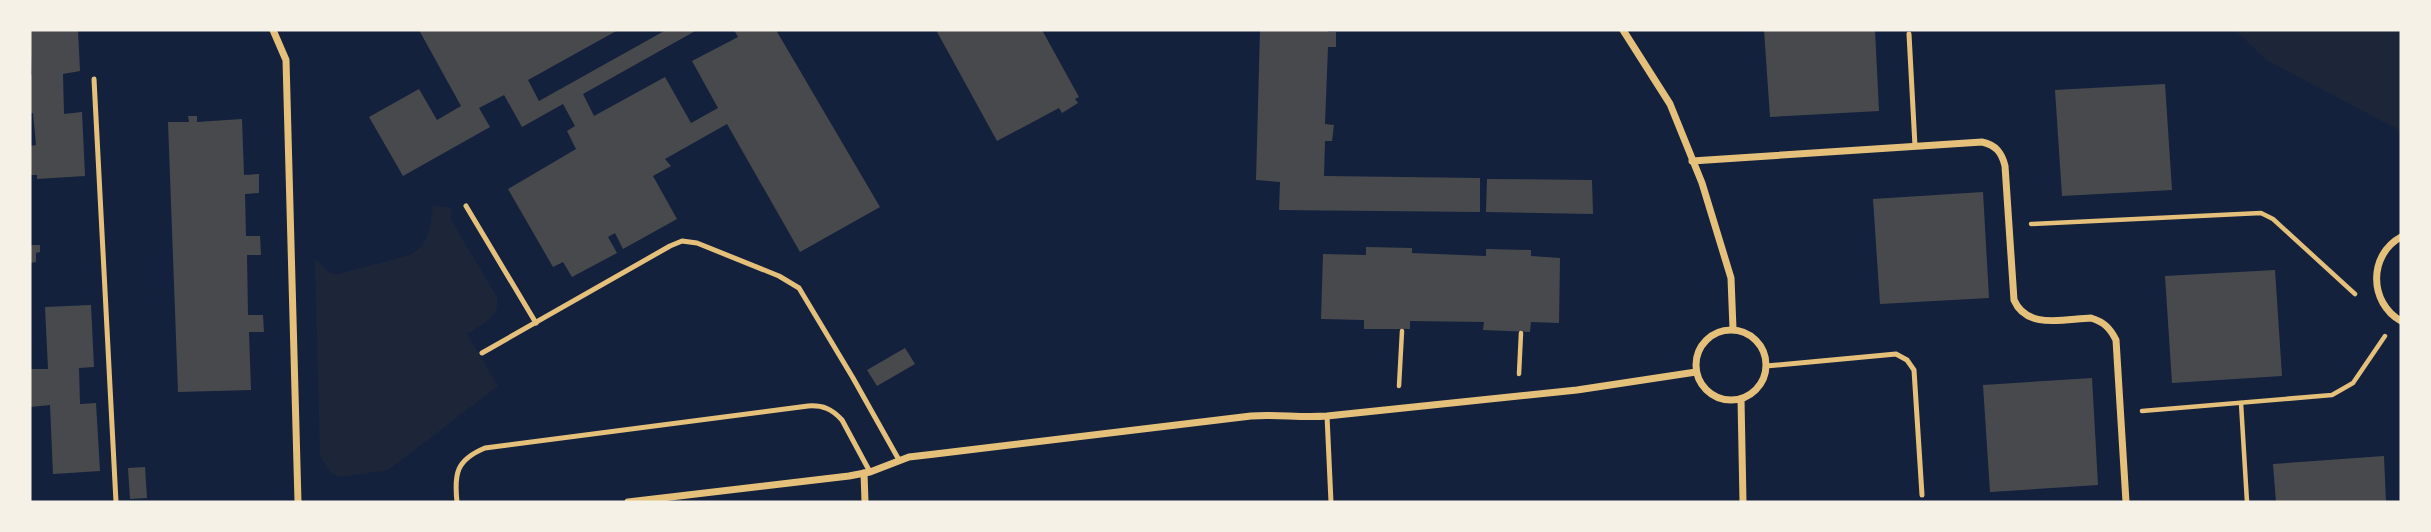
<svg xmlns="http://www.w3.org/2000/svg" width="2431" height="532" viewBox="0 0 2431 532" font-family="Cabin,sans-serif">
	<style>
		.green { fill: #1d2539 }
		.building { fill: #48494c }
		.lines { fill: none; stroke-linecap: round; stroke-linejoin: round }
		.path { stroke: #e5c07b; stroke-width: 4.5 }
		.service { stroke: #e5c07b; stroke-width: 5 }
		.minor { stroke: #e5c07b; stroke-width: 7 }
	</style>
	<rect width="100%" height="100%" fill="#14213d"/>
	<!-- green -->
	<g class="green">
		<path d="M2235,30H2401V131L2266,60Z"/>
		<path d="M433,206L452,208L450,218L497,297C500,318 482,324 467,334L498,386L388,470L340,477L331,473L320,456L315,259L330,273L338,274L410,255C430,244 430,227 433,206Z"/>
	</g>
	<!-- building -->
	<g class="building">
		<path d="M30,30H78L80,71L63,74L64,114L82,112L85,176L37,179V175H30V146L36,145L33,113H30V75H32Z"/>
		<path d="M419,30H618L528,80L539,101L666,30H697L583,94L594,116L665,77L691,123L718,108L692,61L738,37L734,30H776L880,207L800,252L727,124L665,159L671,166L653,176L677,219L623,249L615,233L608,237L617,253L572,277L563,262L553,267L508,189L576,149L567,131L575,126L563,104L522,127L504,95L479,108L490,127L403,176L369,117L419,89L437,120L461,106Z"/>
		<path d="M936,30H1042L1079,97L1075,99L1078,103L1062,113L1059,108L997,141Z"/>
		<path d="M1260,30H1328V32H1336V47H1328L1325,124L1334,125L1332,141H1325L1324,176L1480,178V212L1279,210L1280,182L1256,180Z"/>
		<path d="M1764,30H1875L1879,111L1770,117Z"/>
		<path d="M2165,84L2172,190L2062,196L2055,90Z"/>
		<path d="M188,116H197V122L242,119L244,175L259,174V193L245,194L246,236H260L261,255H247L248,315H263L264,332H249L251,390L178,392L168,122H189Z"/>
		<path d="M1487,179L1592,180L1593,214L1486,212Z"/>
		<path d="M1983,192L1989,298L1880,304L1873,199Z"/>
		<path d="M30,245H40V252L36,253V262L30,263Z"/>
		<path d="M1366,247L1412,248V253L1486,256V249L1531,250V256L1560,258L1559,323L1531,322L1530,332L1483,330L1484,322L1410,321V329H1364V320L1321,319L1323,254L1366,255Z"/>
		<path d="M2275,270L2282,376L2172,383L2165,276Z"/>
		<path d="M91,305L94,367L79,368L80,404L96,403L100,471L53,474L50,405L30,407V369H48L45,307Z"/>
		<path d="M905,348L915,364L877,386L867,370Z"/>
		<path d="M2092,378L2098,485L1990,492L1983,385Z"/>
		<path d="M2384,456L2386,502H2276L2273,464Z"/>
		<path d="M145,467L147,498L130,499L128,468Z"/>
	</g>
	<g class="lines">
		<!-- path -->
		<g class="path">
			<path d="M2031,224L2261,213L2273,219L2355,294"/>
			<path d="M1519,374L1521,333"/>
			<path d="M1399,386L1402,331"/>
			<path d="M2241,403L2247,502"/>
			<path d="M2142,411L2332,395L2353,383L2385,336"/>
		</g>
		<!-- service -->
		<g class="service">
			<path d="M1909,34L1915,146"/>
			<path d="M94,79L116,502"/>
			<path d="M466,206L536,323"/>
			<path d="M482,353L670,246L682,241L697,243L779,276L799,288L853,378L899,460"/>
			<path d="M1766,366L1896,354L1907,360L1914,370L1922,495"/>
			<path d="M1327,416L1331,502"/>
			<path d="M457,502C454,474 456,460 485,448L808,406C823,405 832,409 842,420L870,472"/>
		</g>
		<!-- minor -->
		<g class="minor">
			<path d="M273,30L286,60L298,502"/>
			<path d="M1623,30L1670,104L1702,183L1731,278L1733,329"/>
			<path d="M1692,161L1982,142C1996,145 2002,153 2005,166L2014,300C2027,330 2064,319 2091,318C2104,322 2110,328 2116,340L2126,502"/>
			<path d="M2401,237C2368,255 2369,303 2401,321"/>
			<circle cx="1731" cy="365" r="35"/>
			<path d="M1741,399L1743,502"/>
			<path d="M864,473L865,502"/>
			<path d="M628,502L849,476L870,472L909,457L935,454L1251,416C1276,414 1301,418 1327,416L1577,390L1696,372"/>
		</g>
	</g>
	<!-- border -->
	<rect width="2431" height="532" fill="none" stroke="#f6f1e7" stroke-width="63"/>
</svg>
